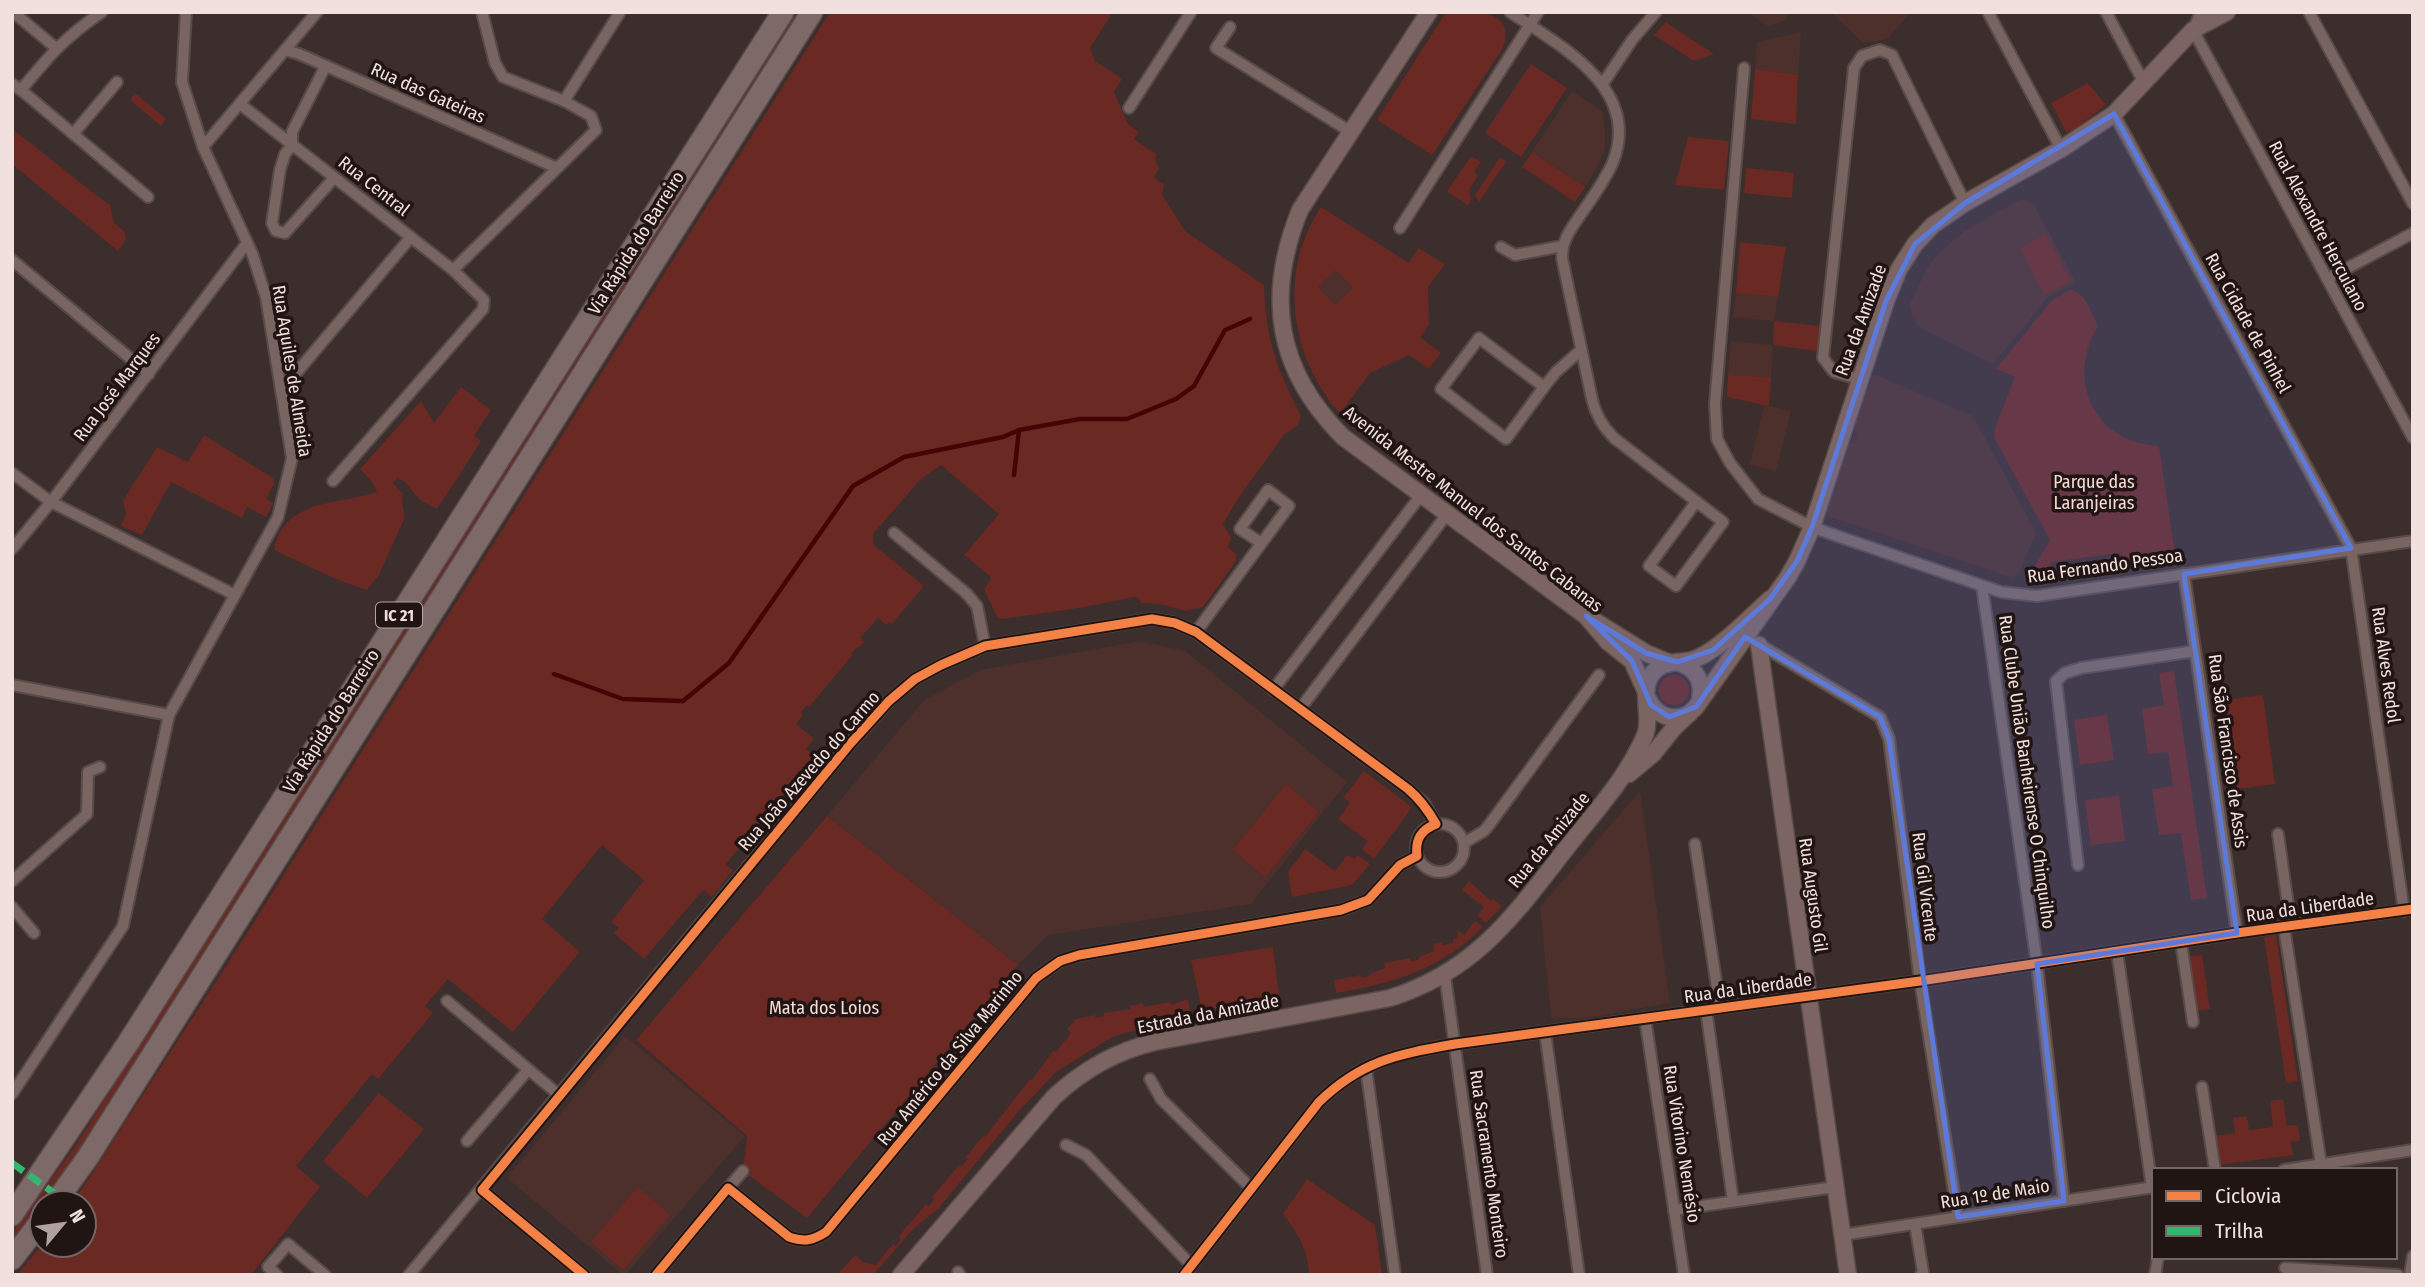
<svg xmlns="http://www.w3.org/2000/svg" width="2425" height="1287" viewBox="0 0 2425 1287" font-family="'Fira Sans Condensed',sans-serif">
	<style>
		.built { fill: #4d2f2b }
		.green { fill: #6a2923; fill-rule: evenodd }
		.lines { fill: none; stroke-linecap: round; stroke-linejoin: round }
		.stream { stroke: #450404; stroke-width: 4.5 }
		.street-casing { stroke: #574b4a; stroke-width: 14 }
		.secondary-casing { stroke: #574b4a; stroke-width: 19 }
		.highway-casing { stroke: #574b4a; stroke-width: 24 }
		.street { stroke: #786460; stroke-width: 10 }
		.secondary { stroke: #7c6462; stroke-width: 16 }
		.highway { stroke: #7d6a68; stroke-width: 21 }
		.quiet { stroke: #33b770; stroke-width: 7; stroke-dasharray: 14 7; stroke-linecap: butt }
		.cycleway-casing { stroke: #211514; stroke-width: 13 }
		.cycleway { stroke: #f48246; stroke-width: 9 }
		.marked { fill: #5d7ada; fill-opacity: 0.2; stroke: #5d7ada; stroke-width: 5; stroke-linejoin: round }
		.labels { text-anchor: middle; dominant-baseline: central; stroke-width: 7; stroke-linejoin: round; paint-order: stroke }
		.shield { fill: #211514; stroke: #b3a3a1; stroke-width: 2 }
		.shield-label { font-size: 16px; font-weight: bold; fill: #f1e0dd }
		.street-label { font-size: 18px; fill: #f1e0dd; stroke: #211514 }
		.park-label { font-size: 18px; fill: #f6dad6; stroke: #211514 }
	</style>
	<rect width="100%" height="100%" fill="#3c2e2c"/>
	<!-- built -->
	<g class="built">
		<path d="M1747,12H1790L1784,21L1768,26Z"/>
		<path d="M1831,12H1911L1887,39L1863,43Z"/>
		<path d="M1801,32L1798,75L1755,69L1757,42Z"/>
		<path d="M1572,91L1602,111L1605,129V148L1597,167L1585,187L1532,152Z"/>
		<path d="M2021,199L2032,202L2076,282L2049,296L1993,364L1917,326L1909,306L1927,268L1937,255L1963,232Z"/>
		<path d="M1336,269L1353,288L1335,306L1317,287Z"/>
		<path d="M1736,293L1778,297L1774,321L1733,317Z"/>
		<path d="M1731,341L1773,345L1771,377L1728,375Z"/>
		<path d="M1873,374L1973,416L2036,533L2020,571L2012,578L1827,516L1826,511L1849,444L1855,441L1857,434L1854,428Z"/>
		<path d="M1764,405L1791,411L1776,471L1750,465Z"/>
		<path d="M1140,641L1185,651L1347,782L1251,904L1048,935L1018,965L827,816L924,700L980,670Z"/>
		<path d="M1640,791L1670,1003L1585,1018H1551L1540,907Z"/>
		<path d="M625,1036L745,1136L625,1275H623L508,1179L511,1173Z"/>
	</g>
	<!-- green -->
	<g class="green">
		<path d="M795,12H804L112,1103L45,1203H42V1207L12,1246V1233L76,1145Z"/>
		<path d="M830,12H1113L1090,48L1095,61L1122,79L1114,92L1128,124L1139,132L1134,139L1156,154L1155,161L1159,168L1154,177L1164,185L1162,195L1185,231L1264,285C1266,342 1276,366 1301,416L1298,425L1285,434L1239,497L1223,524L1231,538L1228,547L1236,554V561L1203,607L1185,611L1162,604L1141,603L1139,598L1134,597L1085,607L1002,619L997,617L984,589L991,579L990,576L964,555L999,514L941,465L921,479L873,534L874,545L924,586L892,624L889,622L886,625L878,618L860,638L864,642L859,648L857,647L851,654L852,656L809,707L807,705L801,712L803,715L796,724L814,739L806,749L815,757L781,797L789,803L768,828L760,822L726,864L733,870L712,897L703,890L644,959L614,933L619,928L611,922L644,880L602,845L542,919L580,952L513,1032L448,979L425,1006L433,1013L378,1079L372,1074L296,1166L320,1187L251,1275H17L42,1245H84V1203H73L230,960Z"/>
		<path d="M1446,12C1471,12 1517,7 1503,48L1432,155L1377,120Z"/>
		<path d="M1666,22L1667,23L1714,54L1694,61L1654,35Z"/>
		<path d="M1531,64L1567,88L1521,157L1485,133Z"/>
		<path d="M1755,69L1798,75L1796,124L1751,119Z"/>
		<path d="M2088,83L2106,105L2072,131L2066,132L2051,103Z"/>
		<path d="M135,93L166,119L161,126L130,100Z"/>
		<path d="M12,129C45,153 76,181 110,205L114,223L125,232L126,239L118,251L12,164Z"/>
		<path d="M1688,137L1729,141L1724,190L1675,185Z"/>
		<path d="M1532,152L1585,187L1575,202L1522,167Z"/>
		<path d="M1471,156L1481,162L1474,172L1478,176L1469,190L1471,199L1468,205L1447,191Z"/>
		<path d="M1500,157L1506,162L1479,202L1475,195Z"/>
		<path d="M1746,168L1794,173L1792,198L1744,193Z"/>
		<path d="M1321,207L1409,263L1418,248L1445,264L1428,287L1429,325L1420,337L1441,353L1429,369L1409,355L1370,373L1340,414C1290,356 1277,273 1321,207ZM1336,270L1353,288L1335,305L1318,287Z"/>
		<path d="M2046,234L2071,281L2045,295L2020,248Z"/>
		<path d="M1740,242L1786,247L1778,297L1736,293Z"/>
		<path d="M2070,290C2086,292 2091,313 2098,326C2065,380 2094,443 2159,446L2176,561L2136,566L2119,553L2050,562L2052,568L2044,572L2035,581H2032L2028,573L2036,564L2050,540L1994,437L1995,428L2015,377L1996,369L2053,299Z"/>
		<path d="M1774,321L1820,326L1817,351L1773,345Z"/>
		<path d="M1728,375L1771,377L1769,406L1727,397Z"/>
		<path d="M461,387L491,410L474,436L481,441L437,509L420,500L404,481L397,478L393,483L403,494C400,503 405,510 404,519L379,575L367,590L338,580L274,550C283,499 338,505 377,492L373,483L360,469L421,401L434,423Z"/>
		<path d="M204,435L273,478L274,484L266,499L273,503L266,517L247,507L242,518L171,482L142,535L121,526L126,514L123,501L157,447L188,462Z"/>
		<path d="M2174,671L2207,898L2191,900L2181,833L2159,835L2152,789L2173,786L2168,752L2148,754L2142,709L2164,705L2159,673Z"/>
		<circle cx="1674" cy="690" r="15"/>
		<path d="M2263,695L2275,784L2237,789L2225,700Z"/>
		<path d="M2107,715L2114,760L2080,765L2074,720Z"/>
		<path d="M1364,771L1409,805L1411,809L1374,859L1362,849L1368,841L1338,819L1350,803L1344,797Z"/>
		<path d="M1286,784L1319,812L1265,877L1233,850Z"/>
		<path d="M2119,796L2125,841L2091,845L2085,800Z"/>
		<path d="M827,816L1018,965L807,1218L743,1171L747,1136L636,1040Z"/>
		<path d="M1305,849L1335,871L1347,855L1354,859L1358,855L1370,864L1352,885L1292,897L1288,872Z"/>
		<path d="M1469,881L1491,901L1493,899L1502,906L1486,923L1477,916L1484,907L1462,890Z"/>
		<path d="M1475,921L1483,927C1440,970 1394,983 1336,993L1334,980L1361,975L1362,978L1370,976V974L1385,968L1384,963L1410,958L1411,961L1419,960V957L1434,951L1433,944L1442,942L1443,945L1453,943V939L1458,938L1457,930L1464,935Z"/>
		<path d="M2276,935L2298,1081L2286,1083L2264,937Z"/>
		<path d="M1273,947L1279,996L1203,1015L1191,960Z"/>
		<path d="M2202,955L2210,1009L2197,1011L2189,956Z"/>
		<path d="M1188,999L1191,1020L1136,1030L1112,1037L1056,1072L1018,1112L938,1209L915,1227L873,1275H837L855,1255L863,1262L875,1265L893,1244L896,1246L901,1239L899,1236L926,1204L929,1206L934,1199L932,1197L959,1165L962,1166L968,1159L966,1157L983,1136L985,1137L1030,1079L1032,1080L1053,1051L1056,1052L1071,1033L1067,1029L1076,1019L1095,1015L1096,1018L1104,1016V1013L1130,1009V1006L1143,1003L1144,1007L1170,1002L1171,1005Z"/>
		<path d="M379,1093L424,1129L367,1198L323,1161Z"/>
		<path d="M2283,1099L2287,1126L2298,1125L2300,1141L2291,1142L2293,1155L2218,1165L2214,1136L2235,1133L2233,1118L2247,1116L2249,1130L2273,1127L2270,1101Z"/>
		<path d="M1307,1179L1375,1225L1382,1275H1309C1308,1248 1298,1235 1283,1214Z"/>
		<path d="M638,1187L670,1215L623,1270L591,1242Z"/>
	</g>
	<g class="lines">
		<!-- stream -->
		<g class="stream">
			<path d="M1014,475L1019,430"/>
			<path d="M554,674L623,699L683,701L729,663L853,486L904,457L1003,437L1019,430L1080,419H1127L1176,399L1194,386L1225,330L1250,319"/>
		</g>
		<!-- street casing -->
		<g class="street-casing">
			<g id="street">
				<path d="M13,12L56,48"/>
				<path d="M1510,12C1559,45 1642,88 1613,162C1602,188 1582,210 1568,234L1563,246L1562,258L1592,399C1596,415 1602,426 1614,438L1723,522L1676,586L1649,566L1696,502"/>
				<path d="M1988,12L2061,149"/>
				<path d="M2106,12L2144,83"/>
				<path d="M2201,12L2193,30L2413,438"/>
				<path d="M2309,12L2413,204"/>
				<path d="M1230,27L1216,48L1351,132"/>
				<path d="M285,50L299,54L557,168"/>
				<path d="M325,67L292,132V145L285,154L280,170L272,223L276,231L285,233L334,178"/>
				<path d="M1744,68L1715,404L1717,439L1730,463L1758,499L1812,527L1843,538L2001,592L2037,596L2413,541"/>
				<path d="M12,84L21,90C49,56 65,37 102,12"/>
				<path d="M1602,85L1632,40L1656,12"/>
				<path d="M21,90L148,197"/>
				<path d="M564,101L620,12"/>
				<path d="M240,104L453,270L484,300L483,309L333,481"/>
				<path d="M1129,108L1191,12"/>
				<path d="M2114,114L2351,548L2404,911"/>
				<path d="M73,134L117,82"/>
				<path d="M203,147L317,12"/>
				<path d="M1400,228L1538,12"/>
				<path d="M1501,247L1515,255L1563,246"/>
				<path d="M12,260L149,374"/>
				<path d="M453,270L596,130L591,116L564,101L503,77L495,63L482,12"/>
				<path d="M2327,279L2413,233"/>
				<path d="M1479,338L1544,387L1506,439L1441,389Z"/>
				<path d="M1859,379L1834,372L1823,358L1854,68L1862,56L1880,50L1892,55L1965,203"/>
				<path d="M1544,387L1556,372L1581,350"/>
				<path d="M281,391L411,237"/>
				<path d="M12,473L51,502L235,595"/>
				<path d="M894,533L967,594L977,606L985,646"/>
				<path d="M12,549L51,502L247,243"/>
				<path d="M2184,574L2237,933"/>
				<path d="M1982,586L2037,964L2064,1201"/>
				<path d="M1196,632L1289,506L1268,490L1240,529L1261,543"/>
				<path d="M1757,643L1880,717L1889,739L1920,981L1958,1217"/>
				<path d="M12,685L169,715"/>
				<path d="M1273,690L1421,495"/>
				<path d="M1300,709L1447,514"/>
				<circle cx="1440" cy="848" r="24"/>
				<path d="M2278,834L2291,926"/>
				<path d="M1464,843L1484,831L1489,825L1599,675"/>
				<path d="M1695,844L1720,1007"/>
				<path d="M2078,865L2056,681L2065,673L2081,668L2195,651"/>
				<path d="M12,881L87,814L88,772L100,767"/>
				<path d="M12,907L34,933"/>
				<path d="M2284,927L2321,1164"/>
				<path d="M2181,942L2193,1022"/>
				<path d="M2117,952L2152,1187"/>
				<path d="M1445,976L1487,1275"/>
				<path d="M447,1001L559,1095"/>
				<path d="M1706,1009L1733,1201"/>
				<path d="M1645,1018L1684,1275"/>
				<path d="M1545,1032L1579,1275"/>
				<path d="M1366,1068L1395,1275"/>
				<path d="M1150,1079L1161,1099L1251,1188"/>
				<path d="M2202,1087L2215,1170"/>
				<path d="M12,1094L123,926L169,715L278,517L292,458L266,297L252,253L203,147L182,82L186,12"/>
				<path d="M467,1141L528,1070"/>
				<path d="M1066,1145L1086,1155L1191,1265"/>
				<path d="M2284,1170L2413,1150"/>
				<path d="M728,1188L743,1171"/>
				<path d="M482,1190L584,1275"/>
				<path d="M1674,1210L1835,1187"/>
				<path d="M1915,1224L1923,1272L1921,1275"/>
				<path d="M1842,1235L2154,1187"/>
				<path d="M2285,1268L2398,1275"/>
				<path d="M958,1272L960,1275"/>
				<path d="M277,1275L268,1267L288,1244L325,1275"/>
				<path d="M409,1275L850,744L889,701L915,679L941,665L985,646L1152,619L1175,623L1196,632L1408,789L1424,803L1436,824"/>
				<path d="M656,1275L728,1188L789,1237C804,1242 812,1241 826,1232L1036,978L1060,961L1079,955L1341,910L1368,900L1400,865L1417,856"/>
				<path d="M1184,1275L1319,1102C1362,1060 1399,1054 1455,1044L1920,981L2237,933L2413,909"/>
				<path d="M2155,1275L2158,1257"/>
				<path d="M2410,1275L2413,1256"/>
			</g>
		</g>
		<!-- secondary casing -->
		<g class="secondary-casing">
			<g id="secondary">
				<path d="M1429,12L1300,210C1265,296 1276,370 1343,437L1586,616L1608,642L1632,661L1646,692"/>
				<path d="M1595,621L1646,653L1670,663"/>
				<path d="M1759,645L1848,1275"/>
				<path d="M1677,662C1695,667 1704,681 1700,699"/>
				<path d="M1648,699C1656,716 1672,722 1689,714"/>
				<path d="M1629,774L1653,754L1673,729L1696,707L1788,577L1797,561L1812,527L1886,301L1899,269L1915,244L1933,225L1965,203L2061,149L2114,114L2193,30L2227,12"/>
				<path d="M901,1275L1054,1097C1084,1069 1116,1051 1155,1042L1390,998C1479,970 1517,911 1572,841C1596,811 1623,781 1640,746C1643,740 1647,733 1647,726C1649,710 1641,688 1652,674C1663,659 1680,664 1695,659C1719,650 1750,617 1770,599"/>
			</g>
		</g>
		<!-- highway casing -->
		<g class="highway-casing">
			<g id="highway">
				<path d="M55,1203L88,1157L184,1005L812,12"/>
				<path d="M12,1215L128,1043L783,12"/>
				<path d="M12,1259L42,1220"/>
			</g>
		</g>
		<!-- street -->
		<use href="#street" class="street"/>
		<!-- secondary -->
		<use href="#secondary" class="secondary"/>
		<!-- highway -->
		<use href="#highway" class="highway"/>
		<!-- quiet -->
		<path class="quiet" d="M12,1163L68,1203"/>
		<!-- cycleway casing -->
		<g class="cycleway-casing">
			<g id="cycleway">
				<path d="M584,1275L482,1190L850,744L889,701L915,679L941,665L985,646L1152,619L1175,623L1196,632L1408,789C1420,799 1428,810 1436,824C1421,830 1415,839 1417,856L1400,865L1368,900L1341,910L1079,955L1060,961L1036,978L826,1232C812,1241 804,1242 789,1237L728,1188L656,1275"/>
				<path d="M1184,1275L1319,1102C1362,1060 1399,1054 1455,1044L1920,981L2237,933L2413,909"/>
			</g>
		</g>
		<!-- cycleway -->
		<use href="#cycleway" class="cycleway"/>
	</g>
	<!-- marked area -->
	<path class="marked" d="M2114,114L2351,548L2184,574L2237,933L2037,964L2064,1201L1958,1217L1889,739L1880,717L1745,637L1696,707L1669,717L1651,705L1632,661L1586,616L1646,653L1677,662L1713,650L1770,599L1797,561L1812,527L1886,301L1915,244L1965,203Z"/>
	<g class="labels">
		<!-- shield labels -->
		<rect class="shield" x="376" y="602.5" width="46" height="25" rx="5"/>
		<g class="shield-label">
			<text x="399" y="615">IC 21</text>
		</g>
		<!-- street labels -->
		<g class="street-label">
			<text transform="translate(428 93) rotate(24)">Rua das Gateiras</text>
			<text transform="translate(374 186) rotate(38)">Rua Central</text>
			<text transform="translate(2318 226) rotate(62)">Rual Alexandre Herculano</text>
			<text transform="translate(636 243) rotate(-58)">Via Rápida do Barreiro</text>
			<text transform="translate(1861 320) rotate(-70)">Rua da Amizade</text>
			<text transform="translate(2248 323) rotate(61)">Rua Cidade de Pinhel</text>
			<text transform="translate(292 371) rotate(81)">Rua Aquiles de Almeida</text>
			<text transform="translate(117 387) rotate(-53)">Rua José Marques</text>
			<text transform="translate(1473 509) rotate(38)">Avenida Mestre Manuel dos Santos Cabanas</text>
			<text transform="translate(2105 566) rotate(-8)">Rua Fernando Pessoa</text>
			<text transform="translate(2386 665) rotate(82)">Rua Alves Redol</text>
			<text transform="translate(331 721) rotate(-58)">Via Rápida do Barreiro</text>
			<text transform="translate(2228 751) rotate(82)">Rua São Francisco de Assis</text>
			<text transform="translate(809 771) rotate(-49)">Rua João Azevedo do Carmo</text>
			<text transform="translate(2027 772) rotate(82)">Rua Clube União Banheirense O Chinquilho</text>
			<text transform="translate(1549 840) rotate(-51)">Rua da Amizade</text>
			<text transform="translate(1925 887) rotate(83)">Rua Gil Vicente</text>
			<text transform="translate(1813 895) rotate(82)">Rua Augusto Gil</text>
			<text transform="translate(2310 907) rotate(-8)">Rua da Liberdade</text>
			<text transform="translate(1748 988) rotate(-8)">Rua da Liberdade</text>
			<text transform="translate(1208 1014) rotate(-11)">Estrada da Amizade</text>
			<text transform="translate(950 1058) rotate(-51)">Rua Américo da Silva Marinho</text>
			<text transform="translate(1682 1144) rotate(81)">Rua Vitorino Nemésio</text>
			<text transform="translate(1489 1164) rotate(82)">Rua Sacramento Monteiro</text>
			<text transform="translate(1995 1194) rotate(-9)">Rua 1º de Maio</text>
		</g>
		<!-- park labels -->
		<g class="park-label">
			<text x="2094" y="482">Parque das<tspan x="2094" dy="21">Laranjeiras</tspan></text>
			<text x="824" y="1008">Mata dos Loios</text>
		</g>
	</g>
	<!-- border -->
	<rect width="2425" height="1287" fill="none" stroke="#f1e0dd" stroke-width="28"/>
	<!-- legend -->
	<rect x="2152" y="1168" width="245" height="91" fill="#211514" stroke="#746664" stroke-width="2"/>
	<rect x="2166" y="1191" width="35" height="10" fill="#f48246" stroke="#746664" stroke-width="2"/>
	<text x="2215" y="1203" font-size="21" fill="#f1e0dd">Ciclovia</text>
	<rect x="2166" y="1226" width="35" height="10" fill="#33b770" stroke="#746664" stroke-width="2"/>
	<text x="2215" y="1238" font-size="21" fill="#f1e0dd">Trilha</text>
	<!-- north arrow -->
	<g transform="translate(63 1224) rotate(61)"><circle r="33" fill="#211514" stroke="#746664" stroke-width="2"/>
	<path d="M0-5L12 26L0 18L-12 26Z" fill="#b2a29f"/>
	<text y="-10" font-size="19" font-weight="bold" text-anchor="middle" fill="#f1e0dd">N</text>
	</g>
</svg>
